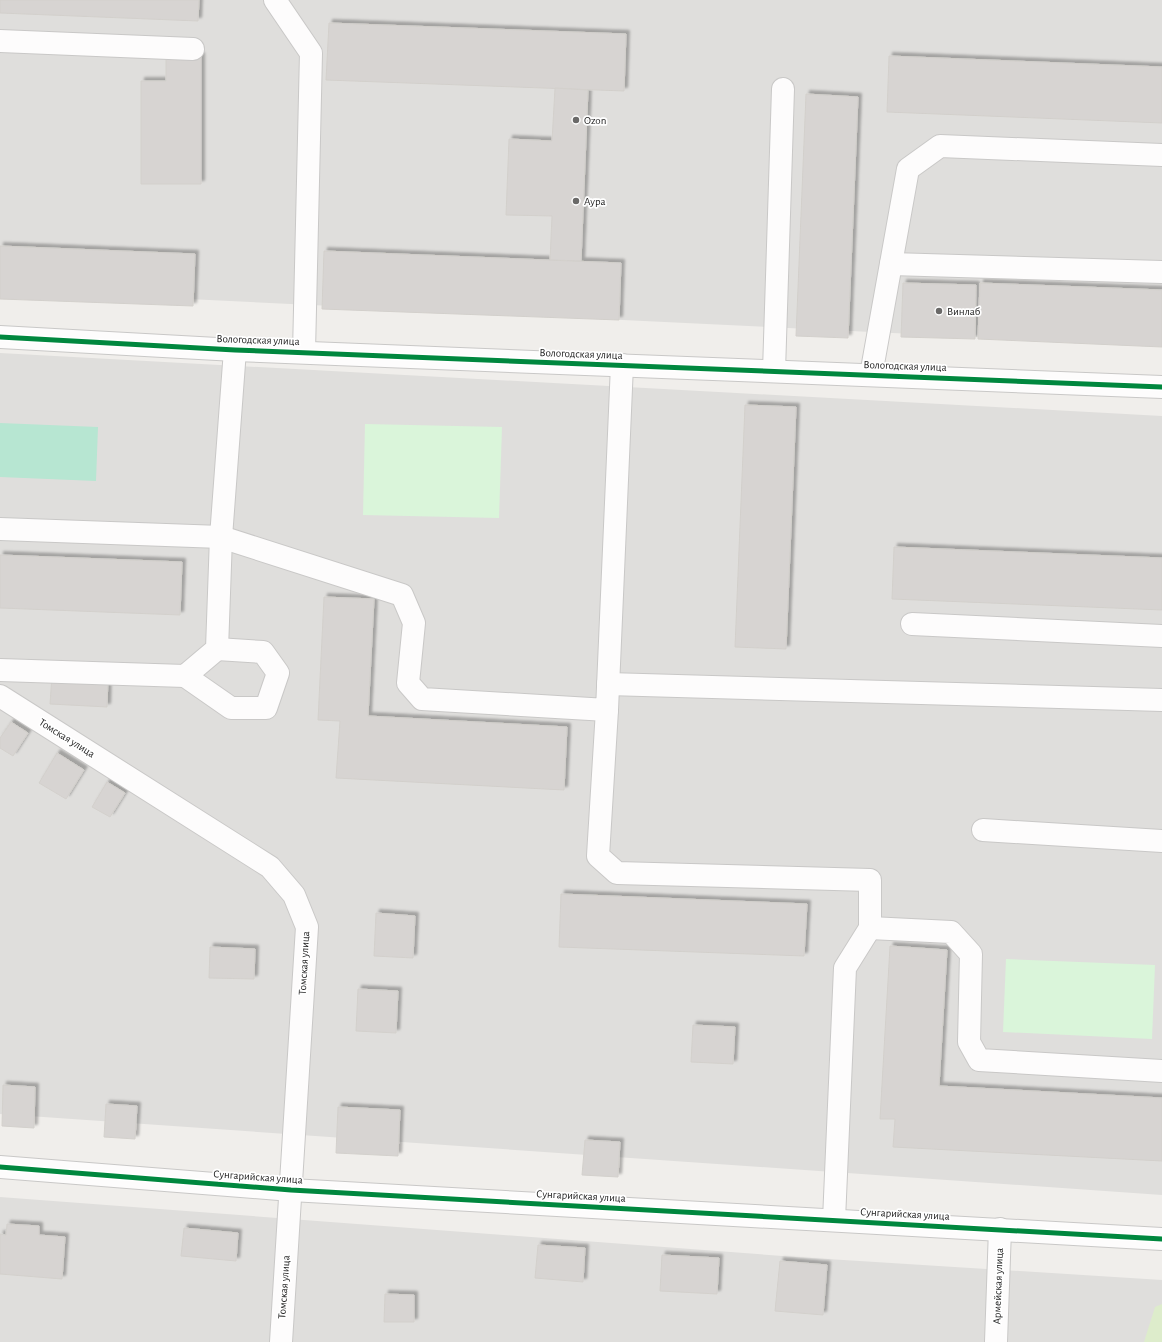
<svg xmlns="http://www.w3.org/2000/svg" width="1162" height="1342" viewBox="0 0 1162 1342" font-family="'Alegreya Sans',sans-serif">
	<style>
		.residential { fill: #dfdedc }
		.grass { fill: #ddeccb }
		.park { fill: #daf5da }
		.pitch { fill: #b7e6d2 }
		.building { fill: #d7d4d2; stroke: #d3d0cc; filter: url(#shadow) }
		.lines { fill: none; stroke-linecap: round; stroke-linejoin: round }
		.minor-casing { stroke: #c9c8c7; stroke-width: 24 }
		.minor { stroke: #fdfcfc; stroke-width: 22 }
		.cycleway-casing { stroke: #fff; stroke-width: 8 }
		.cycleway { stroke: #00873e; stroke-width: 5 }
		.poi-dot { fill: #6a6968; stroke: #fff; stroke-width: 1.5 }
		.labels { text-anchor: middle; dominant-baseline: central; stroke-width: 3.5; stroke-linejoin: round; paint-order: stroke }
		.poi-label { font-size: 11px; fill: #222; stroke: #fff; text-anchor: start }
		.street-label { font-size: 11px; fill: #222; stroke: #fff }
	</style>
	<defs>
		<filter id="shadow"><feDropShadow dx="3.5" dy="-3.5" stdDeviation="1" flood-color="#0004"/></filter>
	</defs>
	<rect width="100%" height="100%" fill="#f0eeeb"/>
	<!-- residential -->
	<g class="residential">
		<path d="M0,0H1162V346L0,290Z"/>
		<path d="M0,353L1162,416V1195L0,1114Z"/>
		<path d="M0,1197L796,1257L1162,1280V1342H0Z"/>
	</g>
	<!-- grass -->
	<path class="grass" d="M1162,1304V1342H1144L1155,1307Z"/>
	<!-- park -->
	<g class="park">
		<path d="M365,424L502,427L499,518L363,515Z"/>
		<path d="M1006,959L1155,965L1152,1039L1003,1032Z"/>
	</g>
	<!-- pitch -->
	<path class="pitch" d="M0,423L98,427L96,481L0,477Z"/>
	<!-- building -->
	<g class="building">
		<path d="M0,0H199L198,21L0,13Z"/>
		<path d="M329,23L626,34L624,91L326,80Z"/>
		<path d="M166,56H201V184H141V81H166Z"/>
		<path d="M889,56L1162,67V123L887,112Z"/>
		<path d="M555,88L588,90L581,261L550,260L552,216L506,215L509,139L552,141Z"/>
		<path d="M806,94L858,97L848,338L796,336Z"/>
		<path d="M0,246L195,254L193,306L0,299Z"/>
		<path d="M324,251L621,263L619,320L322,309Z"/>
		<path d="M903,283L976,285L975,339L901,337Z"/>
		<path d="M980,283L1162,290V347L978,339Z"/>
		<path d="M745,405L796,407L786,649L735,647Z"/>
		<path d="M894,547L1162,558V610L892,599Z"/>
		<path d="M0,555L182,562L180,615L0,608Z"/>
		<path d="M324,597L374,599L368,716L567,727L564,790L336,778L340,721L318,720Z"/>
		<path d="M52,675L108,678L107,707L50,704Z"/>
		<path d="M11,722L28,733L13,756L0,748V738Z"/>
		<path d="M57,753L84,770L66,799L39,783Z"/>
		<path d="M107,782L125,793L110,817L92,807Z"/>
		<path d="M561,894L807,904L804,956L559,947Z"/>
		<path d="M376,913L415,916L413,958L374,956Z"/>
		<path d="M890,946L947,950L939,1086L1162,1098V1161L893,1147L895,1119H880Z"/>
		<path d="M210,947L255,949L254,979L209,978Z"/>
		<path d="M358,989L398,991L396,1033L356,1031Z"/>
		<path d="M693,1025L735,1027L733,1064L691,1062Z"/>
		<path d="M3,1085L35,1087L34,1128L2,1126Z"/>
		<path d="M106,1104L137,1106L135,1139L104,1137Z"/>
		<path d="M338,1107L400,1110L398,1156L336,1153Z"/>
		<path d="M585,1140L620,1142L618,1177L582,1175Z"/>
		<path d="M7,1224L39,1226V1235L65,1237L62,1279L0,1274V1234L6,1235Z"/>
		<path d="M184,1228L238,1233L236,1261L181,1256Z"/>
		<path d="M538,1245L585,1248L583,1282L535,1278Z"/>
		<path d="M662,1255L719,1258L717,1294L660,1291Z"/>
		<path d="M780,1261L827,1265L823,1315L775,1311Z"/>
		<path d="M385,1294L414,1295V1322H384Z"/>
	</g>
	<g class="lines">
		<!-- minor casing -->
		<g class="minor-casing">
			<g id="minor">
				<path d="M275,0L311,53L304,352"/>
				<path d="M0,41L193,49"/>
				<path d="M891,264L1162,272"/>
				<path d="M0,337L235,350L1162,387"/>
				<path d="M774,371L783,89"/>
				<path d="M871,375L908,169L940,146L1162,155"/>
				<path d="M0,529L221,537L402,595L414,623L408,683L422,699L607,710L622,365"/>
				<path d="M912,624L1162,636"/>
				<path d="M0,670L185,676L217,649L221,537L235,350"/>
				<path d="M185,676L231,708H266L278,673L263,652L217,649"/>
				<path d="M608,684L1162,700"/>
				<path d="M0,696L270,867L294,895L307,927L281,1342"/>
				<path d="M607,710L598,856L617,873L870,880V928L845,968L834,1220"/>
				<path d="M983,830L1162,841"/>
				<path d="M870,928L951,932L971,954L969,1042L979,1060L1162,1071"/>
				<path d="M0,1167L291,1190L1162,1239"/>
				<path d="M996,1342L1000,1229"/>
			</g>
		</g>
		<!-- minor -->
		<use href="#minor" class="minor"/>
		<!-- cycleway casing -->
		<g class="cycleway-casing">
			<g id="cycleway">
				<path d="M0,337L235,350L1162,387"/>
				<path d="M0,1167L291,1190L1162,1239"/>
			</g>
		</g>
		<!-- cycleway -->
		<use href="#cycleway" class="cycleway"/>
	</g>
	<!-- markers -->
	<g class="poi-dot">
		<circle cx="576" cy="120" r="4"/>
		<circle cx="576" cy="201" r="4"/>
		<circle cx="939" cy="311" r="4"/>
	</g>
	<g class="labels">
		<!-- poi labels -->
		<g class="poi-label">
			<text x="584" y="120">Ozon</text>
			<text x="584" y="201">Аура</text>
			<text x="947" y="311">Винлаб</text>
		</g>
		<!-- street labels -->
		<g class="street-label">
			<text transform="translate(258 340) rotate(2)">Вологодская улица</text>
			<text transform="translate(581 354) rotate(2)">Вологодская улица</text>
			<text transform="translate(905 366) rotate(2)">Вологодская улица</text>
			<text transform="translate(67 738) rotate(32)">Томская улица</text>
			<text transform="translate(304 963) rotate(-87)">Томская улица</text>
			<text transform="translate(258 1177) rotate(4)">Сунгарийская улица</text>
			<text transform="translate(581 1196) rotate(3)">Сунгарийская улица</text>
			<text transform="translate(905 1214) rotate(3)">Сунгарийская улица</text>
			<text transform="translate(998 1286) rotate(-88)">Армейская улица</text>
			<text transform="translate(284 1287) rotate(-86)">Томская улица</text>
		</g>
	</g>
</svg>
